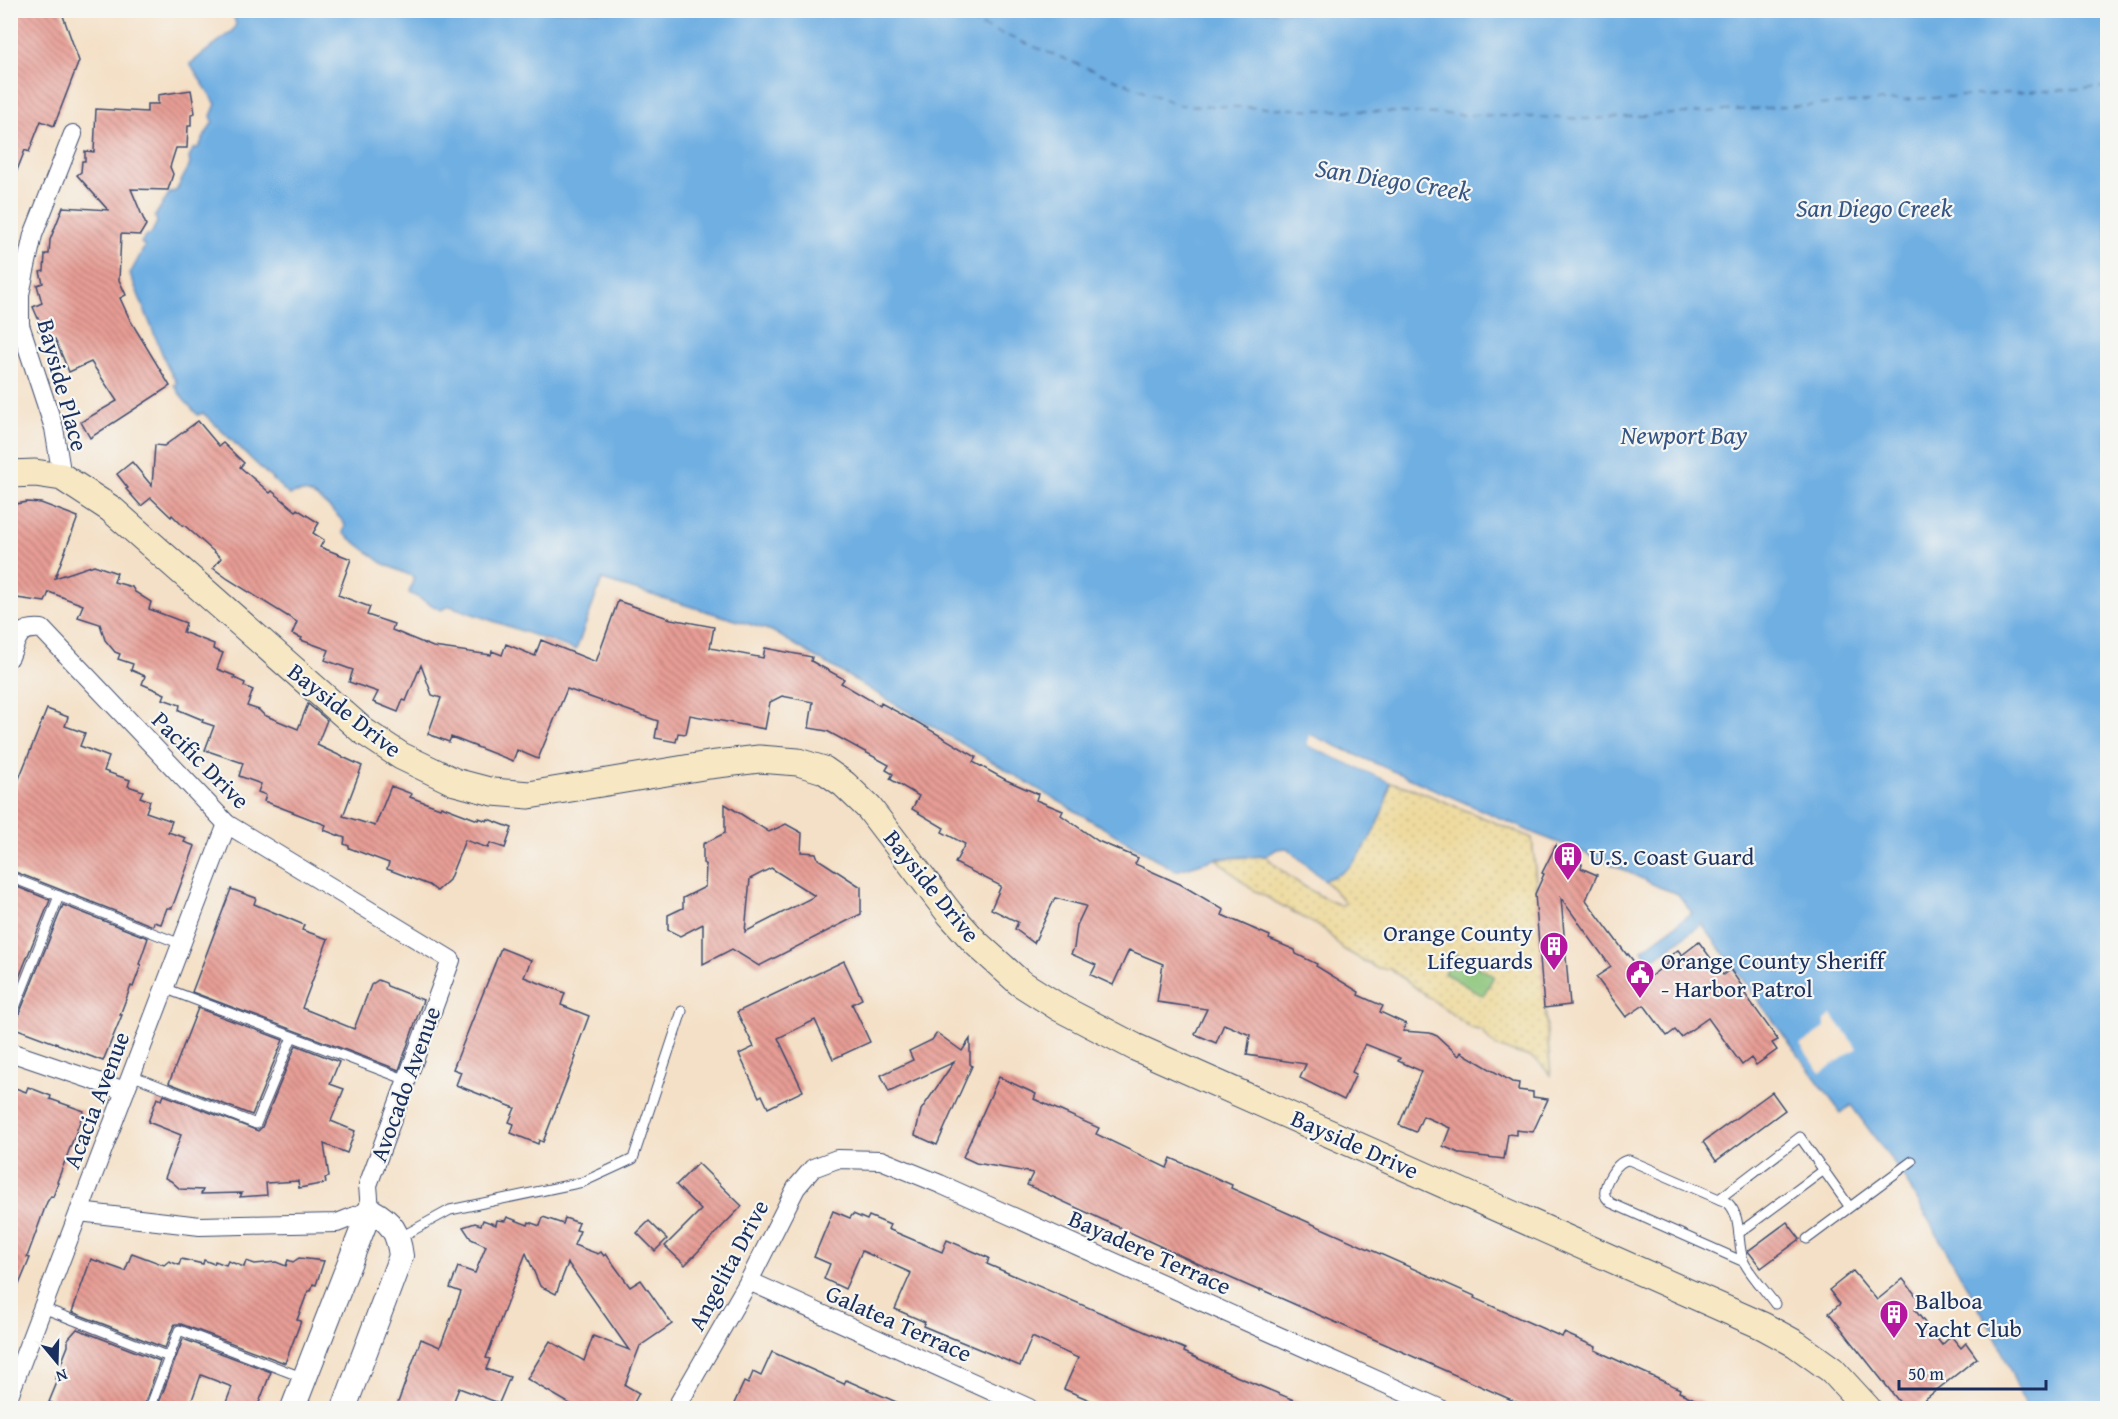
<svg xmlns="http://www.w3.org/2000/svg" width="2118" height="1419" viewBox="0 0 2118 1419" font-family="'Gentium Book Plus',serif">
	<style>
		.sand { fill: url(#sand-dots); stroke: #84847e; stroke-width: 1.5 }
		.pitch { fill: #8bc479; stroke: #537a6c; stroke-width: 1.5 }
		.water { fill: #6fafe2; stroke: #456fa0; stroke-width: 1.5 }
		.pier { fill: #f4e0c6 }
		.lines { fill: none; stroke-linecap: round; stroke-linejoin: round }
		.ferry { stroke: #345586; stroke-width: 1.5; stroke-dasharray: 8 6; stroke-linecap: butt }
		.building { fill: url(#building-back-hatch); fill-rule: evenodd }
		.service-casing { stroke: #3c4a6e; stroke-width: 11 }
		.minor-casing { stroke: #3c4a6e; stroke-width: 20 }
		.tertiary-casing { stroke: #3c4a6e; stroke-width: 26 }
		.secondary-casing { stroke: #3c4a6e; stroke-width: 29 }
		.service { stroke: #fff; stroke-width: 9 }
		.minor { stroke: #fff; stroke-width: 18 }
		.tertiary { stroke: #fff; stroke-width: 24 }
		.secondary { stroke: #f7e8c3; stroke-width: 27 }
		.labels { text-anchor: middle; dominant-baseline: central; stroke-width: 4.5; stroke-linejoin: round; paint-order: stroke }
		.street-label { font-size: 24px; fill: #1b2f5e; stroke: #f6f6f2 }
		.poi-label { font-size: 24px; fill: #1b2f5e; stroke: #f6f6f2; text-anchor: start }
		.water-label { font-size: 26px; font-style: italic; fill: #345586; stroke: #f6f6f2 }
	</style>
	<defs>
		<pattern id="sand-dots" width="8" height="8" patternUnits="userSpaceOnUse" patternTransform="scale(1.5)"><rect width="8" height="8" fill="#eeda9e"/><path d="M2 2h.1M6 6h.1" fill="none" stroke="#ccbb8a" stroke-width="1.8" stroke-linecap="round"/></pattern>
		<pattern id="building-back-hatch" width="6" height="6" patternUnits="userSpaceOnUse" patternTransform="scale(1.5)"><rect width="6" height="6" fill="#e79d94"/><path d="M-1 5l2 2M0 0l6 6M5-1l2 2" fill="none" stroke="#ba807c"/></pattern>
	</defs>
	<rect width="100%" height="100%" fill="#f6f6f2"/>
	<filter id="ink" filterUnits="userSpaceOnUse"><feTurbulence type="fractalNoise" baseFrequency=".0167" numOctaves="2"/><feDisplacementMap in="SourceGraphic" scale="12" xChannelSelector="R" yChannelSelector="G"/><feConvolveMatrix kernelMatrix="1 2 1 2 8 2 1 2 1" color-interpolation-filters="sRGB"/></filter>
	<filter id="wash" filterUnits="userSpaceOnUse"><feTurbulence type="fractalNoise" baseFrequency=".008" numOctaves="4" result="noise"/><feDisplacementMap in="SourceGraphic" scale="24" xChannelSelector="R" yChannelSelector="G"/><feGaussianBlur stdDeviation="1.35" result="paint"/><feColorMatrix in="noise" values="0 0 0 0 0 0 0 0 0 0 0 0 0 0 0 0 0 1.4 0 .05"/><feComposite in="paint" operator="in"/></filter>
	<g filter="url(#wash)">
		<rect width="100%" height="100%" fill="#f4e0c6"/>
		<!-- sand -->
		<path class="sand" d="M1390,782L1414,789L1532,838C1540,917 1543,996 1551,1075C1547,1071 1542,1065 1537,1061C1517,1048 1495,1056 1483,1031L1471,1028L1390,969L1376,968L1343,949L1324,929L1250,888L1216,859L1266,856C1286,877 1315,895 1342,906L1345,902L1324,880L1341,873L1388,796Z"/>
		<!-- pitch -->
		<path class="pitch" d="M1455,954L1494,976L1483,996L1444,973Z"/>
		<!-- water -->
		<path class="water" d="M232,11H2107V1408H2026L1998,1341L1904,1177L1851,1105L1841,1113L1702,924L1649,962L1642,950L1692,913L1678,894L1659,887L1603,860L1536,834L1311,735L1307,745L1390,782C1386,810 1366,857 1341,873C1336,876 1329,878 1324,880L1287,848L1277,849L1266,856L1218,858L1176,871L772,631L602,580L576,650L450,606L441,610L409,593L414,577L384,564L343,533L345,525C340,516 319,497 308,493C301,491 295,493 289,495L203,413L198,415L184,400L174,385L177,383L168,368L130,274L145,246L141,243L145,236L151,234L157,222L155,216L170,192L176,191L190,164L189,158L193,149L198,148L213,121L211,116L216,104L190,64L233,30L236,24Z"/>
		<!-- pier -->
		<g class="pier">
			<path d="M1310,735L1421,787L1312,739L1310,743L1391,779L1393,783L1307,745Z"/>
			<path d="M1832,1015L1857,1048L1821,1073L1800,1045L1825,1028V1020Z"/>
		</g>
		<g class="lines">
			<!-- ferry -->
			<path class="ferry" d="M943,10L1179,105L1592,119L2108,87"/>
		</g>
		<g id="blocks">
			<!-- building -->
			<g class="building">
				<path d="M10,10H61L79,61L54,126L41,121L29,152L25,150L12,183Z"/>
				<path d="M191,90L195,113L191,114V126H188L187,148H176L170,167L173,174L168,190L131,189L146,225L140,235L121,234L119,280L126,295L120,298L130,320L170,386L90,438L81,422L117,401L91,362L69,372L55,339L48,342L44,333L38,330L40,323L33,307L42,303L37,285L43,283L40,272L44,271L45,254H49L50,240L63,207L108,210L77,175L81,172L82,161H85V151L94,152L96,109L147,112V104H158V95Z"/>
				<path d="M198,421L219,446L223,443L244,463L240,467L270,493L272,491L296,511L297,509L319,523L313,533L324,540L320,547L351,559L338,595L370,607L367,615L394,624L392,630L433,647L491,655L492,651L502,655L506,644L535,656L541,640L596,662L618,601L671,619L714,627L710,648L763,658L765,648L812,657L811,661L844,679L841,683L880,706L881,703L912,720V719L976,757L973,762L1006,780L1038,794L1036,800L1063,811L1061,815L1098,841L1138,858L1135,864L1180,884L1224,910L1222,915L1270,936L1269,939L1295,950L1296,954L1317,964L1316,966L1359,992L1358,995L1383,1006L1380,1012L1406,1024L1403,1031L1430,1033L1437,1036L1459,1056L1461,1052L1512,1082L1519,1083L1518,1090L1533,1092V1097L1548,1099L1533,1132L1516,1130V1135L1508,1134L1504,1159L1461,1154L1443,1146L1450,1128L1423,1116L1416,1132L1399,1125L1421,1071L1398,1061L1400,1058L1365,1044L1352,1072L1356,1074L1344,1100L1300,1078L1306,1064L1247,1055L1250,1035L1224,1024L1216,1043L1195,1034L1207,1009L1157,1002L1163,964L1129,950L1113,985L1091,975L1096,965L1071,954L1074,948L1077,925L1086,906L1055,898L1034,943L1015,929L1018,922L991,909L1001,886L955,863L965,844L942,832L944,828L912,809L919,796L890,779L893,774L886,770L889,765L827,731L809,728L813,702L782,696L770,702L765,729L690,715L686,734L678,733L676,742L655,738L658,721L567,689L538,759L517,750L513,761L451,737L449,742L428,734L441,698L432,695L421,665L406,701L403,700L398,712L373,702L378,692L349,682L353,670L325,660L329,650L301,640L302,638L292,634L297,622L228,579L213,568L221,558L184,525L183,526L172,515L171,517L151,498L141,506L126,489L128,488L117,474L132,462L152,486L155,445L164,446Z"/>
				<path d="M27,502L41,503L78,517L55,578L94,565L117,573L114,582L132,587L135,592L151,602L149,609L186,623L183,632L214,644L213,649L223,653L217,669L235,676L234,678L245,683L244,686L253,690L247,706L259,710L264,715L298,729L308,704L327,720L317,745L362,766L343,816L375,826L391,786L412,794L410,797L440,808L441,806L478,820L479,818L487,821L488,819L512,828L505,848L490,843L488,848L465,840L449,880L437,891L429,885L387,869L389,863L349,848V846L344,844L345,838L324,830L326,825L264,801L266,795L258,792L261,784L239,776L243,763L205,750L214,726L202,722L203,720L179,710L180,705L163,699L165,694L142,684L145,676L131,670L133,664L118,659L120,654L115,652L105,640L100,624L78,617L83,605L49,592L45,602L10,597V505Z"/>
				<path d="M47,709L68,717L65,726L85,733L80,746L109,757L104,771L130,780L128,786L143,791L140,797L150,801L146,812L172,821L168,832L186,838L184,842L195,846L172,908H167L161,924L154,922L153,926L10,870V801Z"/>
				<path d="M725,804L769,832L786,824L802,833L801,852L816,853L818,859L861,887V914L759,966L732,949L703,964V924L680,936L668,930V915L683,908V898L705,887L706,865L703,863V844L725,833ZM771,868L815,896L745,932L750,879Z"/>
				<path d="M1556,845L1557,853L1582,864L1581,868L1597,875L1586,900L1627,955L1628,954L1647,979L1669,962L1667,958L1678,950L1682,955L1699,942L1723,975L1730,969L1746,992L1745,994L1778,1040L1772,1043L1777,1050L1756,1065L1751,1058L1742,1065L1708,1018L1681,1037L1675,1030L1667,1036L1644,1005L1626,1017L1596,977L1611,967L1561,898L1570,1005L1544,1008L1535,894L1544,874L1542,873Z"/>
				<path d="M10,884L50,900L10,1000Z"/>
				<path d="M231,889L256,898L254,904L304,925L302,930L328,939L302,1008L354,1029L371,985L378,980L386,983L387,986L423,1000L399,1070L192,992Z"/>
				<path d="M63,905L148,938L139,964L141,965L133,987L131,986L120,1015H122L103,1061L12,1027L16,1022Z"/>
				<path d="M501,948L531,960L524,977L565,993L561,1005L589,1016L574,1056L576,1057L543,1142L539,1140L538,1144L511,1133L514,1124L509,1122L515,1108L456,1085L461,1072L453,1069Z"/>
				<path d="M844,961L862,999L852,1004L870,1042L833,1059L815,1020L778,1038L803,1091L768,1108L762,1095L759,1097L739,1054L754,1047L737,1012Z"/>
				<path d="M198,1008L283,1040L252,1115L169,1083Z"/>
				<path d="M937,1033L962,1051L970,1039V1064L972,1066L937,1145L915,1135L921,1110L954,1062L889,1092L881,1075L913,1060L909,1051L932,1040Z"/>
				<path d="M296,1045L339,1062L330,1084L344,1089L331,1121L355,1131L347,1153L324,1144L329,1177L325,1178L326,1183L299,1188L298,1181L266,1183L267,1195L240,1197L242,1193L201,1194L203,1190L180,1189L171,1181L165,1178L181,1135L148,1122L157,1098L162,1100L164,1095L258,1131L262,1127Z"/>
				<path d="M999,1077L1036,1094L1034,1099L1099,1128L1096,1134L1167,1168L1171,1158L1232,1185L1231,1188L1475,1296L1474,1298L1503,1311L1562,1337L1564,1333L1596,1347L1595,1350L1680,1389L1679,1392L1714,1408H1530L1260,1289V1291L1201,1265L1027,1185L1033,1173L976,1163L963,1157Z"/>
				<path d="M10,1086L26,1092L28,1087L51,1096L50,1099L84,1111L57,1182L58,1183L53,1197L51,1196L47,1202L27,1257L30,1258L11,1304Z"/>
				<path d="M1772,1092L1785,1110L1716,1161L1703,1142Z"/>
				<path d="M698,1163L742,1206L685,1265L665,1246L701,1210L676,1185Z"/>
				<path d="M833,1211L850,1218L853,1214L867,1220L869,1216L890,1225L888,1229L942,1252L947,1240L989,1258L987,1264L1185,1349L1184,1352L1231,1374L1313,1408H1108L1064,1389L1078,1358L1032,1337L1020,1366L923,1326L925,1322L895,1309L911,1273L862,1251L845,1289L824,1279L830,1264L814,1257Z"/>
				<path d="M507,1217L528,1225L529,1222L540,1226L543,1217L563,1224L565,1218L579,1223L576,1230L580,1231L574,1245L598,1254L601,1252L604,1256L606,1254L630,1287L641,1280L672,1324L640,1346L625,1385L639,1393L631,1408H577L527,1379L550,1341L584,1361L593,1336L629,1350L568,1263L556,1294L540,1286L526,1253L486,1358L490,1359L486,1369L510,1377L499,1403L459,1388L451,1408H396L421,1339L440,1347L461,1292L450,1288L458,1267L475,1273L486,1246L471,1239L463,1227L475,1223L481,1225L483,1220L496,1225L497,1220L505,1221Z"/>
				<path d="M649,1221L667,1239L655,1251L637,1233Z"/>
				<path d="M1787,1222L1800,1239L1761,1268L1748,1251Z"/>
				<path d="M132,1253L164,1265L169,1261L179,1265L181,1259L203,1264L204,1260L214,1264L215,1261L226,1265L228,1261L244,1267L246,1261L255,1264L276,1262L286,1266L288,1260L293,1262L299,1258L324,1261L316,1285L313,1284L311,1291H308L297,1320L301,1321L285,1363L181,1324H175L173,1327L165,1348L72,1312L91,1259L125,1271Z"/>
				<path d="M1853,1271L1877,1300L1903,1279L1922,1303L1915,1310L1942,1345L1951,1336L1961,1348L1966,1343L1977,1358L1914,1408H1904L1829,1313L1840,1304L1829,1290Z"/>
				<path d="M77,1329L160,1361L143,1408H67L49,1402L58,1380L55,1379L68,1346V1339Z"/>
				<path d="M183,1339L271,1372L257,1408H224L232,1387L201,1375L189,1408H157Z"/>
				<path d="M772,1352L844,1384L846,1380L910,1408H732L744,1382L748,1384L753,1372L761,1376Z"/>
			</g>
		</g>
	</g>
	<g filter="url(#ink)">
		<use href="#blocks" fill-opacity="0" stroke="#3c4a6e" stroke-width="1.5"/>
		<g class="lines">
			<!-- service casing -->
			<g class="service-casing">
				<g id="service">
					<path d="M10,877L181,944"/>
					<path d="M164,988L407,1080"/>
					<path d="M10,1020L59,896"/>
					<path d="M131,1075L256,1124L292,1037"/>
					<path d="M1719,1199L1800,1137L1849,1206"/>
					<path d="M1739,1233L1824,1170"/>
					<path d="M399,1238L450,1210L583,1182L633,1159L682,1011"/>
					<path d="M1807,1239L1912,1161"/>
					<path d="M1744,1262L1611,1203C1608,1200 1606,1199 1605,1195C1603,1184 1617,1160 1629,1160L1728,1203C1743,1218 1736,1243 1744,1262C1749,1273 1767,1293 1775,1304"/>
					<path d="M43,1308L169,1357L179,1330L304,1378"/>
					<path d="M150,1408L169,1357"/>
				</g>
			</g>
			<!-- minor casing -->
			<g class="minor-casing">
				<g id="minor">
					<path d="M62,477L54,428L20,325V294L33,235L73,134"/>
					<path d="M10,657C18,637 18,627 42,629L227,824L451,960L368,1185L370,1210L337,1223L200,1226L79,1212"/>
					<path d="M10,1052L125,1091"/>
					<path d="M749,1281L1029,1408"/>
					<path d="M10,1393L227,824"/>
					<path d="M676,1408L749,1281L796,1188L813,1168L837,1159L881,1160L940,1184L1439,1408"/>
				</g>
			</g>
			<!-- tertiary casing -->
			<g class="tertiary-casing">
				<path id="tertiary" d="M293,1408L370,1210C392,1222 398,1232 401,1256L344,1408"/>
			</g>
			<!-- secondary casing -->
			<g class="secondary-casing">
				<path id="secondary" d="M10,474L35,473L62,477L111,509L363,731L401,756L455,782L493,792L529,795L709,765L759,759L798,762L824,770L844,784L869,808L950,914L976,943L1019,982L1060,1008L1135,1047L1763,1326L1796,1344L1832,1370L1867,1408"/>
			</g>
			<!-- service -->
			<use href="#service" class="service"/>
			<!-- minor -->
			<use href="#minor" class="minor"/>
			<!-- tertiary -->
			<use href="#tertiary" class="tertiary"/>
			<!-- secondary -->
			<use href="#secondary" class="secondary"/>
		</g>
	</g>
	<!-- icons -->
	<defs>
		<g id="building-pin" transform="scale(1.5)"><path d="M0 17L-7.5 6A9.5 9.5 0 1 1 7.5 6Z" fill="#b5179e" stroke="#f6f6f2"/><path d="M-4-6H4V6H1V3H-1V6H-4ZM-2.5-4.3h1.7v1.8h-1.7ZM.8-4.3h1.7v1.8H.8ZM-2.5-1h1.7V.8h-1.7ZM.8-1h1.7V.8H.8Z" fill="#fff"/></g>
		<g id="civic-pin" transform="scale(1.5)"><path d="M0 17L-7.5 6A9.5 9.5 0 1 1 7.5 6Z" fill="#b5179e" stroke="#f6f6f2"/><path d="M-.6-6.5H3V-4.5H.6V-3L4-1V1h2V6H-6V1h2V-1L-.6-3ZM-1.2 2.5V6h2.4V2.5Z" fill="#fff"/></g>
	</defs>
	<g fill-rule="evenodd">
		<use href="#building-pin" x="1568" y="856"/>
		<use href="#building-pin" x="1554" y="946"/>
		<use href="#civic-pin" x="1640" y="974"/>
		<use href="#building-pin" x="1894" y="1314"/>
	</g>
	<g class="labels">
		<!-- street labels -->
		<g class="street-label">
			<text transform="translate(63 385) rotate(75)">Bayside Place</text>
			<text transform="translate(345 710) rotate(38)">Bayside Drive</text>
			<text transform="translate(201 760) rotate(45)">Pacific Drive</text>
			<text transform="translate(932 886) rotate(51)">Bayside Drive</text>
			<text transform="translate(405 1084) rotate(-70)">Avocado Avenue</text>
			<text transform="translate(96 1100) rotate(-69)">Acacia Avenue</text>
			<text transform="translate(1355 1144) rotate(24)">Bayside Drive</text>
			<text transform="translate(1150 1252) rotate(24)">Bayadere Terrace</text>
			<text transform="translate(728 1265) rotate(-62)">Angelita Drive</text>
			<text transform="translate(899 1323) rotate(24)">Galatea Terrace</text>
		</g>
		<!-- poi labels -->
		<g class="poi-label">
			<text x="1589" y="856">U.S. Coast Guard</text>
			<text x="1533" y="932" text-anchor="end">Orange County<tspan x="1533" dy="28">Lifeguards</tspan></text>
			<text x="1661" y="960">Orange County Sheriff<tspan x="1661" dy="28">- Harbor Patrol</tspan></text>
			<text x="1915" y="1300">Balboa<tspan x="1915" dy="28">Yacht Club</tspan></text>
		</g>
		<!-- water labels -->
		<g class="water-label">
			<text transform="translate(1393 179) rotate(9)">San Diego Creek</text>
			<text x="1874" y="207">San Diego Creek</text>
			<text x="1684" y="434">Newport Bay</text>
		</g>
	</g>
	<!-- margin -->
	<rect width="2118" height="1419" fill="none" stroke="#f6f6f2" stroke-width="36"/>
	<!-- north arrow -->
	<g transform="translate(57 1362) rotate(161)" stroke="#f6f6f2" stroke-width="4.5" paint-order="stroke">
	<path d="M0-4.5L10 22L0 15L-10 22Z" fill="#1b2f5e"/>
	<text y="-9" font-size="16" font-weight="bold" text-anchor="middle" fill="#1b2f5e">N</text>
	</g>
	<!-- scale -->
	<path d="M1899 1380v9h147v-9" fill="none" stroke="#1b2f5e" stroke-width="3"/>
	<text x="1908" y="1380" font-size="18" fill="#1b2f5e" stroke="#f6f6f2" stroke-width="4.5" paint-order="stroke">50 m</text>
</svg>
